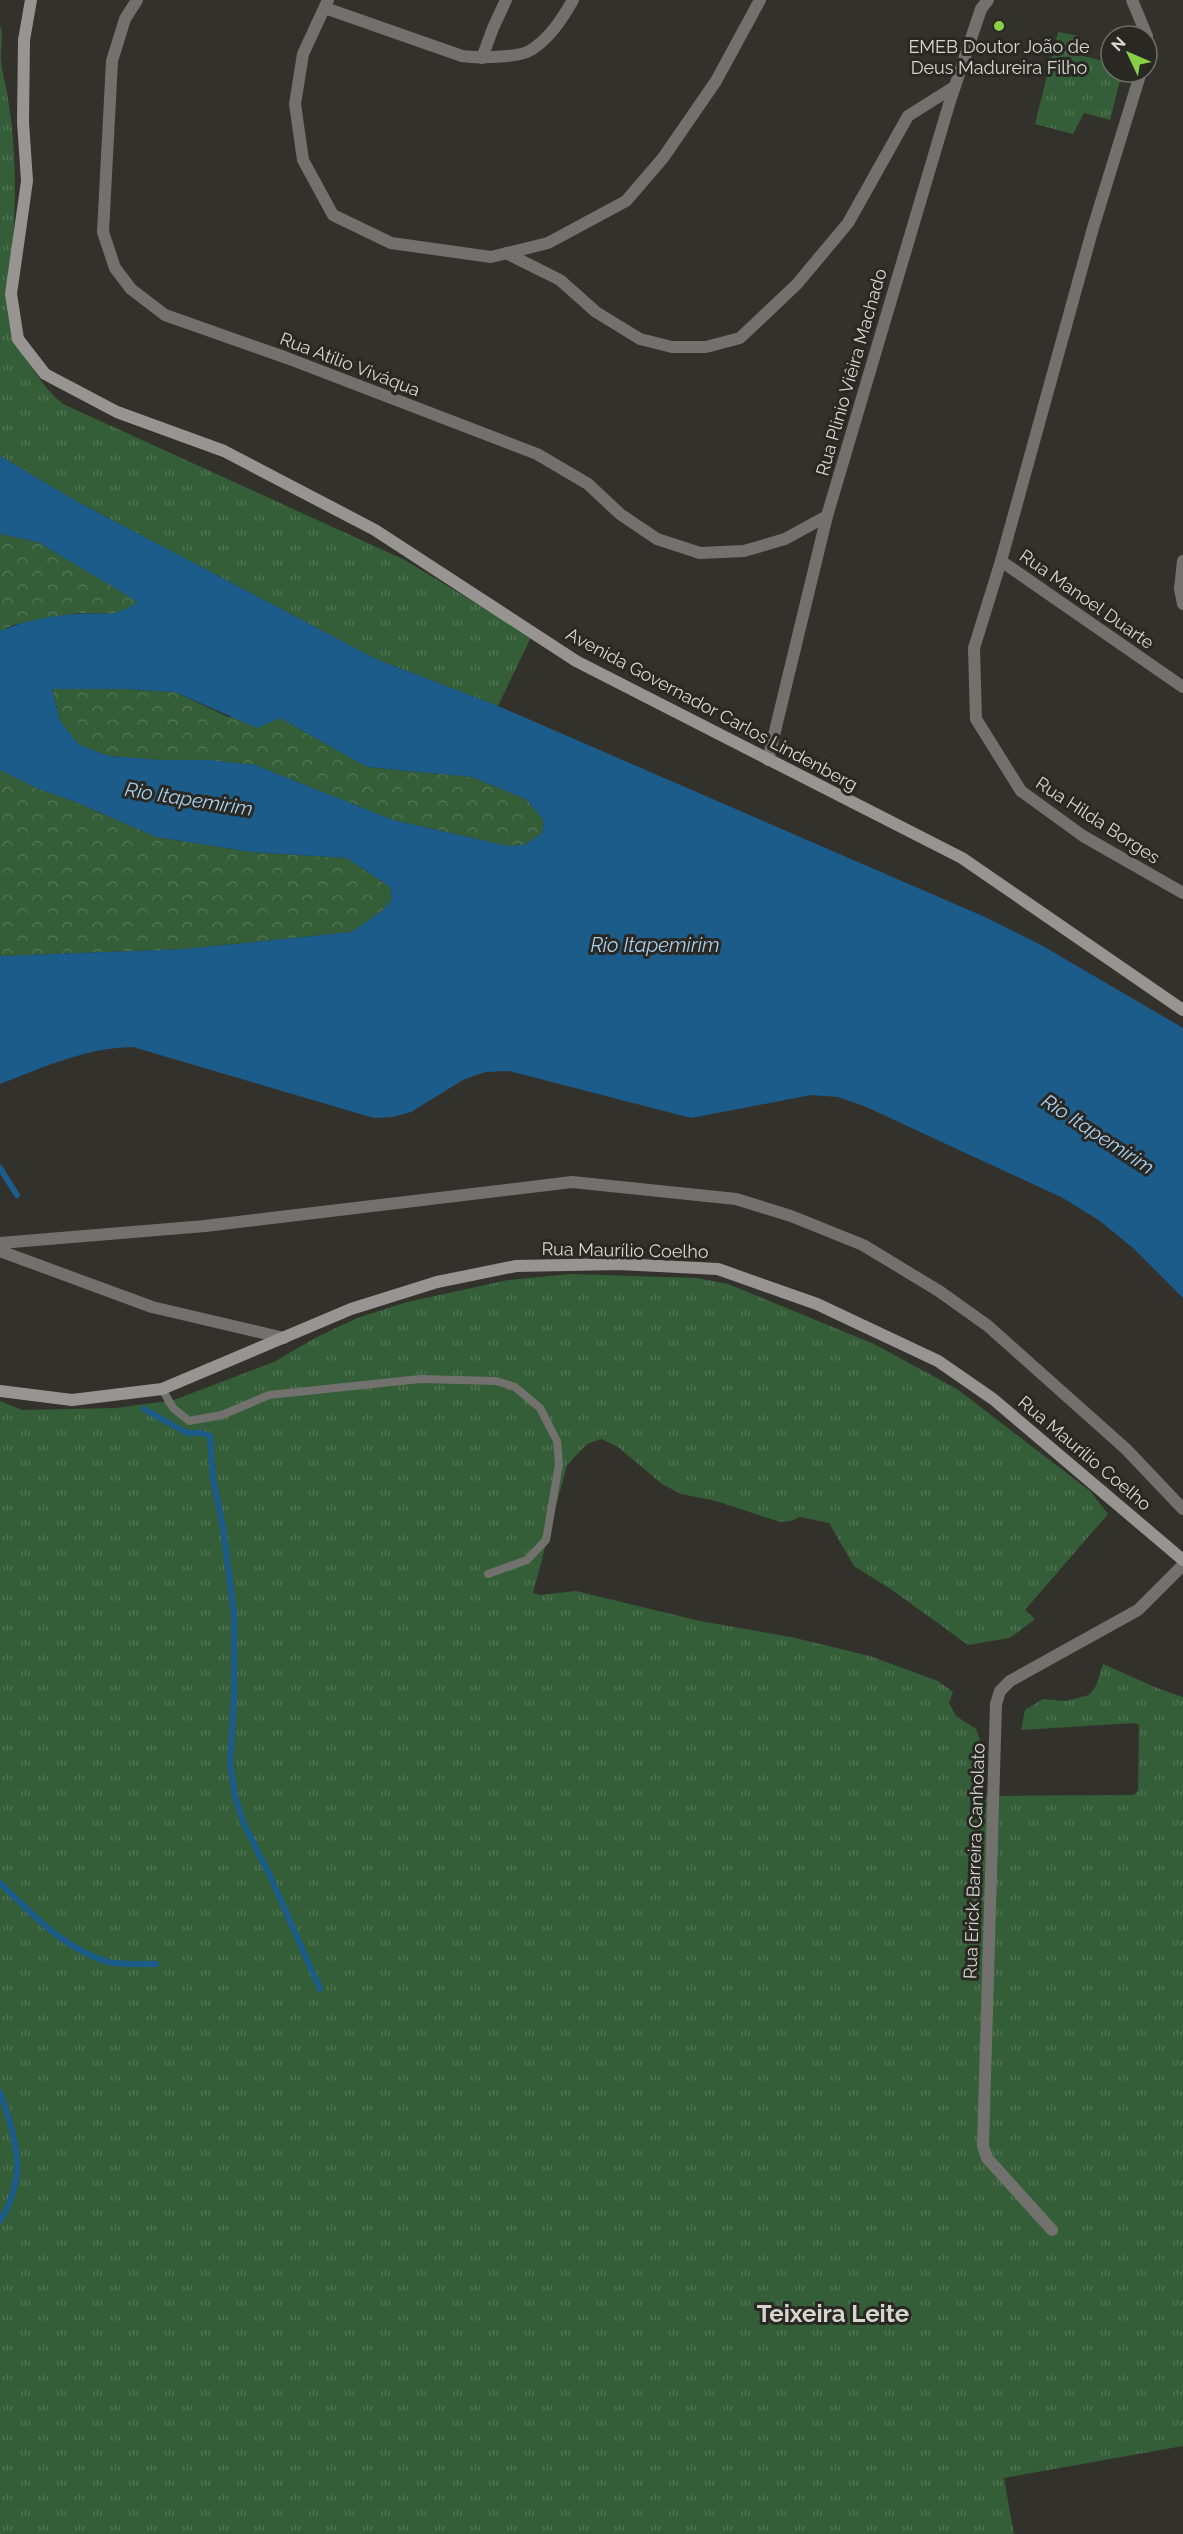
<svg xmlns="http://www.w3.org/2000/svg" width="1183" height="2534" viewBox="0 0 1183 2534" font-family="Raleway,sans-serif">
	<style>
		.grass { fill: url(#grass-tufts) }
		.forest { fill: url(#forest-crowns) }
		.water { fill: #1c5c8b; fill-rule: evenodd }
		.lines { fill: none; stroke-linecap: round; stroke-linejoin: round }
		.stream { stroke: #1c5c8b; stroke-width: 6 }
		.lane { stroke: #73716e; stroke-width: 8 }
		.street { stroke: #73716e; stroke-width: 12 }
		.secondary { stroke: #979491; stroke-width: 12 }
		.poi-dot { fill: #88cf49; stroke: #292822; stroke-width: 2 }
		.labels { text-anchor: middle; dominant-baseline: central; stroke-width: 6; stroke-linejoin: round; paint-order: stroke }
		.poi-label { font-size: 18px; fill: #d6d6d2; stroke: #292822 }
		.street-label { font-size: 18px; fill: #d6d6d2; stroke: #292822 }
		.water-label { font-size: 20px; font-style: italic; fill: #a8ceee; stroke: #292822 }
		.district-label { font-size: 24px; font-weight: bold; fill: #d7d5cf; stroke: #292822 }
	</style>
	<defs>
		<pattern id="grass-tufts" width="24" height="20" patternUnits="userSpaceOnUse" patternTransform="scale(1.5)"><rect width="24" height="20" fill="#335e37"/><path d="M3 7l-1-3M5 7V3M7 7l1-3M15 17l-1-3M17 17v-4M19 17l1-3" fill="none" stroke="#507453"/></pattern>
		<pattern id="forest-crowns" width="20" height="18" patternUnits="userSpaceOnUse" patternTransform="scale(1.5)"><rect width="20" height="18" fill="#335e37"/><path d="M2 6a3 3 0 1 1 6 0M12 15a3 3 0 1 1 6 0" fill="none" stroke="#507453"/></pattern>
	</defs>
	<rect width="100%" height="100%" fill="#33312c"/>
	<!-- grass -->
	<g class="grass">
		<path d="M0,26C4,34 0,51 1,61C2,72 5,82 7,93C13,126 15,160 15,193C13,277 0,350 63,404L405,560L531,637L498,706L376,659L78,502L0,456Z"/>
		<path d="M1058,32L1079,36L1074,54L1104,61L1109,50H1111V72H1122L1110,120L1084,113L1073,134L1035,124Z"/>
		<path d="M571,1274L697,1278L728,1284L874,1344L957,1389L1090,1491L1108,1514L1025,1610L1035,1619L1010,1638L968,1645L892,1590L854,1566L829,1523L800,1517L791,1521L780,1522L716,1501L681,1494L662,1484L618,1447L601,1439L587,1444L567,1465L533,1593L540,1595L576,1591L700,1621L791,1637L870,1656L938,1681L953,1692L949,1703L956,1716L976,1729L982,1746L975,1789L983,1794L998,1796L1134,1795L1138,1791L1139,1725L1135,1723L1021,1730L1025,1710L1043,1699L1066,1701L1089,1695L1096,1686L1103,1664L1157,1688L1183,1697V2446L1004,2478L1014,2534H0V1401L22,1410L117,1408L174,1400L274,1362L315,1338L357,1318L407,1302L508,1280Z"/>
	</g>
	<!-- forest -->
	<g class="forest">
		<path d="M0,534L38,542L139,602L119,614L78,613L13,625L0,631Z"/>
		<path d="M52,688L125,689L175,692L228,717L280,718L367,767L472,777L526,799L544,821L542,833L525,845L508,846L393,820L255,765L209,760H160L109,756L79,745L60,721Z"/>
		<path d="M0,770L36,788L76,802L156,837L252,852L347,858L390,887L392,899L383,910L352,932L185,949L0,956Z"/>
	</g>
	<!-- water -->
	<path class="water" d="M0,456L78,502L376,659L498,706L985,917L1041,945L1183,1028V1298L1133,1248L1100,1221L1063,1198L864,1106L838,1097L811,1095L691,1118L509,1071L485,1072L463,1080L411,1112L393,1117L374,1118L133,1047C84,1048 45,1067 0,1084V956L185,949L352,932L383,910L392,899L390,887L347,858L252,852L156,837L76,802L36,788L0,770V631C23,621 54,615 79,614C108,612 112,619 138,602L38,542L0,534ZM52,689H125L175,692L257,728L280,718L367,767L472,777L526,799L544,821L542,833L525,845L508,846L393,820L255,765L209,760H160L109,756L79,745L60,721Z"/>
	<g class="lines">
		<!-- stream -->
		<g class="stream">
			<path d="M0,1168L17,1195"/>
			<path d="M144,1409L187,1433H201L210,1436L213,1479L223,1527L234,1614V1701L230,1762L235,1796L244,1824L271,1878L320,1989"/>
			<path d="M0,1883C31,1913 66,1951 109,1962C124,1965 140,1964 156,1964"/>
			<path d="M0,2092C16,2140 29,2175 0,2221"/>
		</g>
		<!-- lane -->
		<path class="lane" d="M162,1389L173,1408L189,1421L222,1415L269,1395L420,1379L496,1381L515,1387L540,1408L557,1441L559,1464L546,1540L527,1560L488,1574"/>
		<!-- street -->
		<g class="street">
			<path d="M137,0L125,19L112,61L103,232L115,268L131,289L165,315L287,358L537,454L588,484L620,514L657,539L700,553L744,551L785,539L827,516"/>
			<path d="M328,0L303,54L295,104L303,160L333,215L391,243L491,257L548,243L626,201L663,158L716,81L760,0"/>
			<path d="M1132,0L1147,36"/>
			<path d="M325,8L462,56C476,58 520,58 531,50C550,38 562,19 573,0"/>
			<path d="M482,58L493,28L506,0"/>
			<path d="M1141,72L1093,228L1001,561L974,648L976,719L1021,791L1083,836L1183,893"/>
			<path d="M506,253L560,280L596,312L640,339L672,347H706L740,338L797,284L848,223L908,116L954,87"/>
			<path d="M1001,561L1183,687"/>
			<path d="M1183,561L1180,589L1183,604"/>
			<path d="M768,760L827,516L950,101L981,9L988,0"/>
			<path d="M0,1243L205,1226L572,1182L736,1199L791,1216L863,1245L939,1291L988,1326L1126,1449L1183,1509"/>
			<path d="M0,1251L152,1307L284,1338"/>
			<path d="M1052,2230L987,2158L983,2146L996,1704L1000,1691L1010,1681L1138,1610L1183,1565"/>
		</g>
		<!-- secondary -->
		<g class="secondary">
			<path d="M31,0L24,40L23,122L27,181L11,294L18,339L45,374L117,412L224,451L375,530L576,661L962,858L1183,1010"/>
			<path d="M0,1391L72,1400L162,1389L351,1309L437,1282L516,1266L619,1264L718,1269L817,1304L938,1361L993,1399L1183,1560"/>
		</g>
	</g>
	<!-- markers -->
	<circle class="poi-dot" cx="999" cy="26" r="6"/>
	<g class="labels">
		<!-- poi labels -->
		<g class="poi-label">
			<text x="999" y="46">EMEB Doutor João de<tspan x="999" dy="21">Deus Madureira Filho</tspan></text>
		</g>
		<!-- street labels -->
		<g class="street-label">
			<text transform="translate(350 364) rotate(21)">Rua Atílio Viváqua</text>
			<text transform="translate(851 372) rotate(-74)">Rua Plinio Viêira Machado</text>
			<text transform="translate(1087 599) rotate(35)">Rua Manoel Duarte</text>
			<text transform="translate(712 709) rotate(28)">Avenida Governador Carlos Lindenberg</text>
			<text transform="translate(1098 820) rotate(33)">Rua Hilda Borges</text>
			<text transform="translate(625 1250) rotate(1)">Rua Maurílio Coelho</text>
			<text transform="translate(1085 1453) rotate(40)">Rua Maurílio Coelho</text>
			<text transform="translate(974 1861) rotate(-88)">Rua Erick Barreira Canholato</text>
		</g>
		<!-- water labels -->
		<g class="water-label">
			<text transform="translate(189 799) rotate(9)">Rio Itapemirim</text>
			<text x="655" y="945">Rio Itapemirim</text>
			<text transform="translate(1098 1134) rotate(33)">Rio Itapemirim</text>
		</g>
		<!-- district labels -->
		<g class="district-label">
			<text x="833" y="2313">Teixeira Leite</text>
		</g>
	</g>
	<!-- north arrow -->
	<g transform="translate(1129 54) rotate(314)"><circle r="28" fill="#292822" stroke="#6e6e68" stroke-width="1.5"/>
	<path d="M0-4.5L10 22L0 15L-10 22Z" fill="#88cf49"/>
	<text y="-9" font-size="16" font-weight="bold" text-anchor="middle" fill="#d6d6d2">N</text>
	</g>
</svg>
